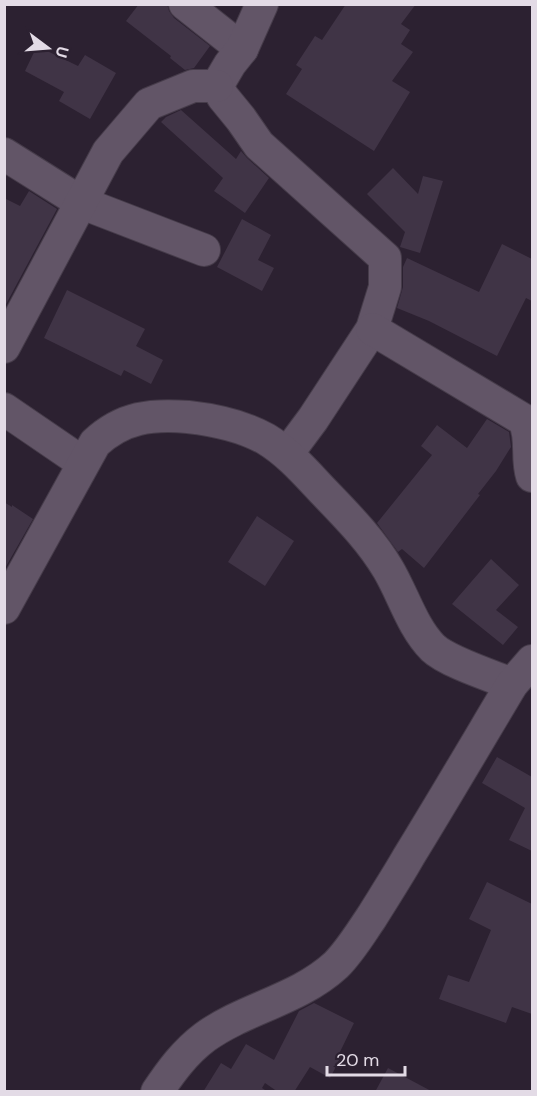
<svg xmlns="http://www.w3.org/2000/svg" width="537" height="1096" viewBox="0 0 537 1096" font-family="'DM Sans',sans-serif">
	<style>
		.building { fill: #403446 }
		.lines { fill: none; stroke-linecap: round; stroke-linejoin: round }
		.minor-casing { stroke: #463c4a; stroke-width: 34 }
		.minor { stroke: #625567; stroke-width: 32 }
	</style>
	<rect width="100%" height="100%" fill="#2c2131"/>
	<!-- building -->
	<g class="building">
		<path d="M139,4H167L169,11L174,18L210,46L194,68L185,70L170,58L171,56L126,21Z"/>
		<path d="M346,4H416L401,24L410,30L401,44L413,52L392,81L410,92L374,151L286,94L302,69L296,65L315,36L322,40Z"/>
		<path d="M37,46L78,66L85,55L116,73L90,119L59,101L64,92L25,71Z"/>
		<path d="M181,110L236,159L241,151L247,158L269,178L245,213L214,191L223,178L161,122L166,117Z"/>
		<path d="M393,168L418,194L423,176L443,181L420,253L400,247L405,232L367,194Z"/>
		<path d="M29,191L57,209L4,308V198L20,206Z"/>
		<path d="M242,219L271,235L258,260L274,268L262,291L217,267Z"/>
		<path d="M502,244L532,259V301L526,298L497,356L429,321L397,308L403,287V267L407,258L479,292Z"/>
		<path d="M67,290L145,329L136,346L163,360L151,384L124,370L121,376L44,338Z"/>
		<path d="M487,419L509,432L511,447L496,471L478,494L480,495L424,568L402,549L398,552L377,523L432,455L421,446L437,425L467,448Z"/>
		<path d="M4,502L12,507V505L33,519L4,570Z"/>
		<path d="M257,516L294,541L265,586L228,562Z"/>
		<path d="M491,559L519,585L496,610L518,627L503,645L452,604Z"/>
		<path d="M497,757L532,777V851L509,840L525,808L482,783Z"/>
		<path d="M487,882L532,904V1014L512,1007L506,1023L439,999L448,975L469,982L491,930L469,919Z"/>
		<path d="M314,1003L354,1023L338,1056L341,1057L330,1078L310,1067L294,1092H278L265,1083L262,1088L268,1092H203L221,1063L231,1069L246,1044L274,1060L299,1011Z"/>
		<path d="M388,1068L433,1092H375Z"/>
	</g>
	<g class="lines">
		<!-- minor casing -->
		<g class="minor-casing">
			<g id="minor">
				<path d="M185,4L242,49"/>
				<path d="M262,4L242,49L230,64L217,86L223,97L241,119L259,145L385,258V287L372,329L313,419L287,454"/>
				<path d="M4,154L82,203L204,250"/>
				<path d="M372,329L524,420C533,438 526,458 532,476"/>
				<path d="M4,347L108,152L149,104L193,86H217"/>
				<path d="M4,409L83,463"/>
				<path d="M4,608L95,443C123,417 151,414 188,417C215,420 243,426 266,439C289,453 306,473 324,492C347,516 371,540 388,569C403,594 412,627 433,648C448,662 492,676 512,684"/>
				<path d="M157,1092C171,1071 185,1052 205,1037C245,1008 298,1000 336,965C350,951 360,934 371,918C384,897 397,877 409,856C444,799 478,741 512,684L532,661"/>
			</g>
		</g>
		<!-- minor -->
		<use href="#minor" class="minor"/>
	</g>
	<!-- border -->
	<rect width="537" height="1096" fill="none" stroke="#e3dbe6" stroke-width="12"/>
	<!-- north arrow -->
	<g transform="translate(48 48) rotate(106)" stroke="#2c2131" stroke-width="4.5" paint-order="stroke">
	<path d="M0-4.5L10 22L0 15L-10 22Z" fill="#e3dbe6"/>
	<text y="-9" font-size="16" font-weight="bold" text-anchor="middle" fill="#e3dbe6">U</text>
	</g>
	<!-- scale -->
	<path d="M327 1066v9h78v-9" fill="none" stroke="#e3dbe6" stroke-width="3"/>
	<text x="336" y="1066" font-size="18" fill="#e3dbe6" stroke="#2c2131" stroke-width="4.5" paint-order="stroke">20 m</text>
</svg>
